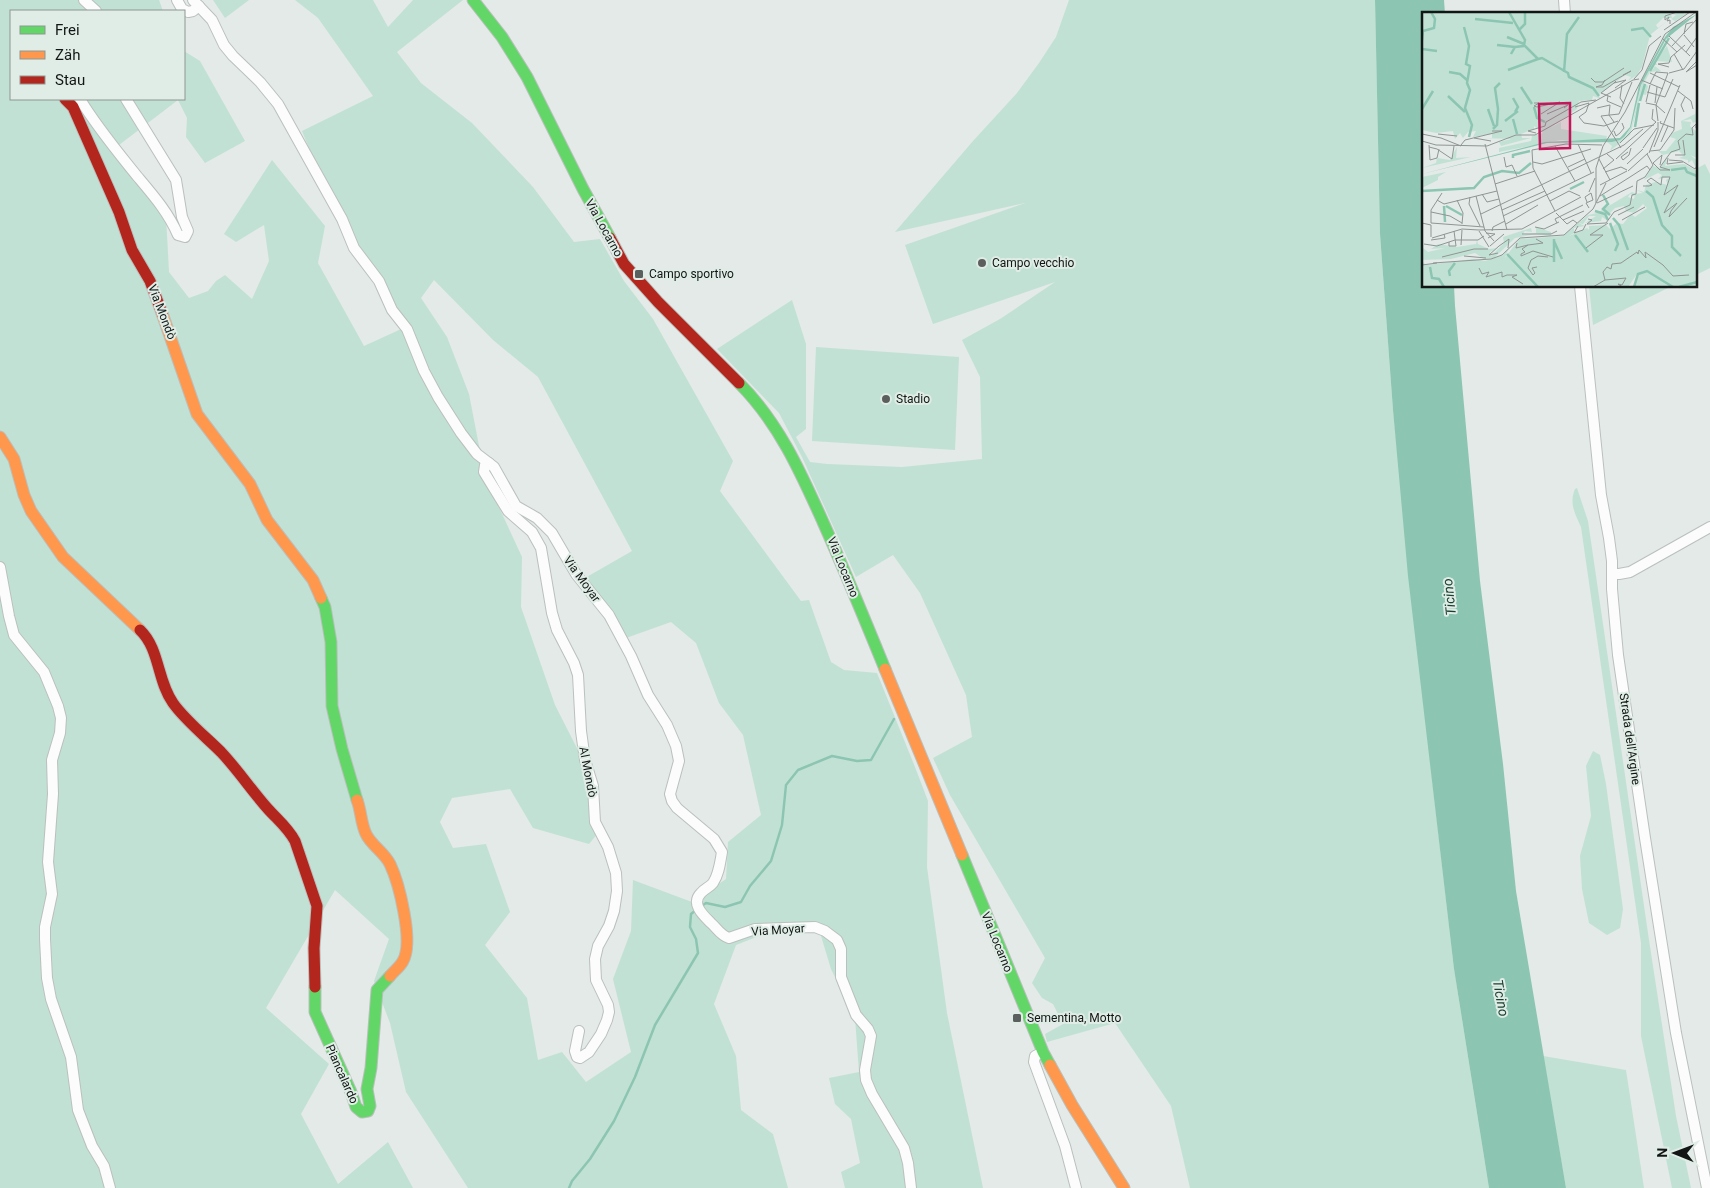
<svg xmlns="http://www.w3.org/2000/svg" width="1710" height="1188" viewBox="0 0 1710 1188" font-family="Roboto,sans-serif">
	<style>
		.green { fill: #c2e1d5; fill-rule: evenodd }
		.water { fill: #8cc6b2 }
		.lines { fill: none; stroke-linecap: round; stroke-linejoin: round }
		.stream { stroke: #8cc6b2; stroke-width: 2.5 }
		.street-casing { stroke: #bac0bd; stroke-width: 12 }
		.fast-casing { stroke: #bac0bd; stroke-width: 13 }
		.slow-casing { stroke: #bac0bd; stroke-width: 13 }
		.jam-casing { stroke: #bac0bd; stroke-width: 13 }
		.street { stroke: #fbfcfb; stroke-width: 10 }
		.fast { stroke: #63d668; stroke-width: 11 }
		.slow { stroke: #ff974d; stroke-width: 11 }
		.jam { stroke: #b3261e; stroke-width: 11 }
		.poi-dot { fill: #5b605e; stroke: #e0ede7; stroke-width: 2 }
		.labels { text-anchor: middle; dominant-baseline: central; stroke-width: 4; stroke-linejoin: round; paint-order: stroke }
		.street-label { font-size: 12px; fill: #121614; stroke: #e0ede7 }
		.poi-label { font-size: 12px; fill: #121614; stroke: #e0ede7; text-anchor: start }
		.water-label { font-size: 14px; font-style: italic; fill: #1b4033; stroke: #e0ede7 }
		.inset-river { fill: none; stroke: #8cc6b2; stroke-width: 2.5 }
		.inset-road { fill: none; stroke: #8f9593; stroke-width: 1 }
		.view { fill: #c2185b; fill-opacity: 0.15; stroke: #c2185b; stroke-width: 2.5 }
		.inset-edge { fill: none; stroke: #121614; stroke-width: 2.5 }
	</style>
	<rect width="100%" height="100%" fill="#e3eae7"/>
	<!-- green -->
	<g class="green">
		<path d="M0,0H159L163,11H11V99H184V51L200,61L245,141L205,163L186,137L187,118L178,100L119,145L166,216L169,272L189,298L208,291L216,281L225,275L252,299L269,261L264,225L236,242L224,234L272,160L325,226L318,263L364,346L410,325L347,244L302,131L373,96L318,18L295,0H373L388,27L413,0H463L397,52L421,83L472,123L533,187L574,242L600,239L624,281L653,319L733,461L720,491L801,601L809,600L831,662L844,670L877,673L915,767L928,801L927,867L947,1013L983,1188H845L841,1172L860,1163L851,1119L835,1104L829,1078L859,1072L855,1018L831,969L818,926L772,931L736,945L714,1004L736,1056L741,1110L773,1134L788,1188H468L406,1092L390,1023L374,981L389,939L335,890L266,1008L329,1064L301,1114L338,1184L388,1142L413,1188H0ZM434,280L493,340L538,377L632,551L585,578L626,638L671,622L696,643L719,703L743,735L761,815L728,842L726,879L692,902L633,880L631,931L613,979L631,1052L586,1082L562,1052L538,1060L527,998L485,945L510,912L486,844L453,848L440,822L452,798L510,789L533,828L589,844L598,833L585,764L555,705L521,607L522,557L485,477L469,394L447,337L421,298Z"/>
		<path d="M213,0H249L225,18Z"/>
		<path d="M1069,0H1375L1380,234L1393,410L1433,787L1454,969L1489,1188H1190L1171,1106L1115,1023L1047,1042L1045,1034L1063,1024L1053,1004L1042,998L1032,983L1045,958L950,795L933,758L972,737L966,695L920,593L893,555L856,577L802,457L779,413L717,349L792,300L806,344V429L796,437L810,462L827,464L902,467L982,459L980,377L962,340L1000,319L1055,282L933,324L905,245L1025,203L895,232L973,141L1017,93L1039,63L1056,37Z"/>
		<path d="M1705,164L1710,174V268L1696,275V169Z"/>
		<path d="M1589,286H1672L1593,325Z"/>
		<path d="M816,347L959,357L955,450L812,441Z"/>
		<path d="M1577,488L1588,521L1649,940L1676,1116L1691,1188H1672L1641,1036V943L1581,527C1575,514 1569,503 1575,489Z"/>
		<path d="M1593,751L1600,755L1606,784L1623,909L1620,928L1607,935L1589,923L1582,889L1580,856L1591,816L1586,766Z"/>
		<path d="M1543,1056L1626,1070L1644,1188H1566Z"/>
	</g>
	<!-- water -->
	<path class="water" d="M1375,0H1444L1445,14H1424V286H1454L1455,306L1480,581L1503,764L1516,891L1566,1188H1489L1454,969L1408,576L1393,410L1380,234Z"/>
	<g class="lines">
		<!-- stream -->
		<g class="stream">
			<path d="M700,907L706,903L725,907L741,902L750,886L771,861L782,825L786,785L798,770L832,756L857,761L871,760L894,719"/>
			<path d="M569,1188L572,1181L590,1159L614,1121L635,1077L655,1025L698,953L696,939L690,927L691,914L696,910"/>
		</g>
		<!-- street casing -->
		<g class="street-casing">
			<g id="street">
				<path d="M84,0L96,11"/>
				<path d="M177,0L182,9L188,12L193,11L199,6"/>
				<path d="M193,0L212,20L224,45L233,56L260,82L278,104L342,219L354,248L379,281L392,310L407,329L424,371L438,397L461,433L477,454L494,467L516,506L537,518L552,533L576,574L609,615L631,656L648,695L667,725L676,746L679,761L670,794L672,801L677,808L714,839L722,852C720,863 719,874 713,883C710,887 704,889 701,893C690,904 704,916 711,923C717,928 720,935 729,938L755,929L815,927L825,931L837,940L841,949V977L856,1015L868,1029L871,1036L865,1070L866,1080L872,1094L904,1148L908,1163L911,1188"/>
				<path d="M1564,0L1565,14"/>
				<path d="M80,99C96,126 117,151 137,176C153,195 168,212 178,235L185,237L188,231L182,217L176,180L126,99"/>
				<path d="M1580,286L1601,495L1609,538L1612,561V589L1618,655L1645,838L1676,1033L1707,1188"/>
				<path d="M489,463L485,465L484,472L508,511L532,532L541,548L552,613L557,630L574,663L578,675L581,731L585,760L593,786L595,822L608,847L616,873L617,891L614,911L609,926L598,946L595,959L596,980L608,1005L609,1012L607,1020L601,1034L589,1052L580,1058L577,1057L575,1051L579,1031"/>
				<path d="M0,567L9,616L14,635L44,672L58,706L61,718L60,733L52,760L53,794L48,862L52,894L45,927V939L47,978L51,999L71,1057L78,1110L92,1146L104,1166L110,1188"/>
				<path d="M1612,574H1619L1630,572L1710,527"/>
				<path d="M1043,1052L1035,1056L1034,1062L1065,1146L1076,1188"/>
			</g>
		</g>
		<!-- fast casing -->
		<g class="fast-casing">
			<g id="fast">
				<path d="M473,0L502,37L527,77L583,189L610,238"/>
				<path d="M739,383C779,423 801,473 823,522C845,571 865,620 885,669"/>
				<path d="M321,598L325,607L331,642L332,706L342,749L357,800"/>
				<path d="M962,855L1043,1052L1050,1065"/>
				<path d="M315,987V1012L351,1092L356,1107L362,1112L368,1111L370,1106L367,1089L371,1068L377,990L390,976"/>
			</g>
		</g>
		<!-- slow casing -->
		<g class="slow-casing">
			<g id="slow">
				<path d="M162,313L197,414L250,484L267,520L313,580L321,598"/>
				<path d="M0,437L14,459L24,495L31,511L63,557L140,630"/>
				<path d="M885,669L962,855"/>
				<path d="M357,800C361,810 361,824 366,834C371,845 384,852 390,864C399,883 414,942 403,961C400,967 394,971 390,976"/>
				<path d="M1050,1065L1072,1105L1124,1188"/>
			</g>
		</g>
		<!-- jam casing -->
		<g class="jam-casing">
			<g id="jam">
				<path d="M65,99L73,107L119,212L132,250L150,281L162,313"/>
				<path d="M610,238L624,264L658,302L739,383"/>
				<path d="M140,630C160,649 157,681 173,703C184,719 207,738 221,752C238,770 252,791 268,809C278,820 288,828 295,841L317,906L314,948L315,987"/>
			</g>
		</g>
		<!-- street -->
		<use href="#street" class="street"/>
		<!-- fast -->
		<use href="#fast" class="fast"/>
		<!-- slow -->
		<use href="#slow" class="slow"/>
		<!-- jam -->
		<use href="#jam" class="jam"/>
	</g>
	<!-- markers -->
	<g class="poi-dot">
		<circle cx="982" cy="263" r="5"/>
		<rect x="634" y="269" width="10" height="10" rx="2.5"/>
		<circle cx="886" cy="399" r="5"/>
		<rect x="1012" y="1013" width="10" height="10" rx="2.5"/>
	</g>
	<g class="labels">
		<!-- street labels -->
		<g class="street-label">
			<text transform="translate(604 228) rotate(61)">Via Locarno</text>
			<text transform="translate(162 312) rotate(69)">Via Mondò</text>
			<text transform="translate(843 567) rotate(68)">Via Locarno</text>
			<text transform="translate(582 579) rotate(54)">Via Moyar</text>
			<text transform="translate(1630 739) rotate(82)">Strada dell'Argine</text>
			<text transform="translate(588 772) rotate(79)">Al Mondò</text>
			<text transform="translate(778 930) rotate(-4)">Via Moyar</text>
			<text transform="translate(997 942) rotate(68)">Via Locarno</text>
			<text transform="translate(342 1074) rotate(66)">Piancalardo</text>
		</g>
		<!-- poi labels -->
		<g class="poi-label">
			<text x="992" y="263">Campo vecchio</text>
			<text x="649" y="274">Campo sportivo</text>
			<text x="896" y="399">Stadio</text>
			<text x="1027" y="1018">Sementina, Motto</text>
		</g>
		<!-- water labels -->
		<g class="water-label">
			<text transform="translate(1449 597) rotate(-96)">Ticino</text>
			<text transform="translate(1501 998) rotate(80)">Ticino</text>
		</g>
	</g>
	<!-- overview -->
	<g transform="translate(1422 12)">
		<rect width="275" height="275" fill="#e3eae7"/>
		<path d="M0,0H261L262,2L268,0L253,9L249,7L254,3L249,2L250,6H241L234,13L236,16L244,10L228,23L220,55L215,63L206,69L209,65L203,63L178,82L170,76L179,87L171,84L170,88L157,89L155,97L128,116L139,110V117L185,124L184,128H138L77,140V136L109,129L110,124L121,121L112,114V117L99,122L100,126H109L79,134L77,130L89,127L62,126H70V122L51,125L54,119L46,120L41,126L38,121L33,127L31,119L14,121L0,118ZM246,24L232,50L245,34L250,50L233,49L235,53H232L230,59L233,54L239,59L228,60L222,71L226,74L224,83L219,82L208,123L188,139L190,134L185,130L204,124L210,113L220,70ZM273,98L275,109L271,111L269,107L260,109L269,110L268,114L275,120V146L268,143L275,148V158L270,148L266,151V148L257,146L262,144L257,139L241,143L236,139H244L254,127L248,125L250,121L260,117L259,109L273,102ZM35,135L34,146L49,145L0,156L14,151L15,146L28,148ZM246,143L243,154L262,152L275,159V275H212L215,262L206,275H0V249L4,253L51,247L63,249L81,243L87,235L83,246L97,227L141,224L166,203L175,201L210,180L213,181L212,184L208,182L206,185L212,187L213,182L221,181L215,178L222,180L224,173L233,170L246,173L244,168L248,165L236,167L240,163L236,161L222,168L231,154L238,156ZM221,192L225,196L213,205L209,202L201,212L195,211L188,217L184,213L167,214V218L165,216L147,224L152,221V216L163,214L156,211L161,212L167,204H174L163,211L179,209L180,205L186,209L185,204L193,196L202,194L204,199L212,201ZM24,160L16,165V168L0,176V165ZM114,215L129,220V224L114,222L93,226L72,246L62,247L53,241L29,247L0,248V235L6,240L23,236L9,237L16,232L35,235L54,232L55,228L56,232L67,237L76,236L68,240L69,244L82,231L81,225L109,216L110,220L103,219L100,223L114,221Z" fill="#c2e1d5" fill-rule="evenodd"/>
		<path d="M275,2L244,27L219,73L209,115L203,124L198,128L190,130L125,131L0,162L123,130L198,126L208,115L217,73L243,25L251,15Z" fill="#8cc6b2"/>
		<path class="inset-river" d="M87,0L103,28L102,33L116,47L120,46L146,61L147,65L171,76L177,84M53,7L91,11M42,15L47,34L44,52L48,54L45,71L48,78L43,96L50,113L47,125M98,17L103,12V0M209,18L221,16L229,25M85,25L102,32M0,28L1,19L12,16L13,7L9,0M75,33L93,35M0,37L15,39M89,42L93,35L102,34M86,58L116,47M228,59L247,26M27,60L38,62L45,68M142,60L145,22L157,5M99,75L110,92M26,84L43,100M91,86L96,95L93,100M218,89L223,72M112,95L115,106L123,110M0,97L11,79M66,97L72,114M91,107L95,122M83,109L96,99M213,115L217,91M71,117L75,113L76,97L73,76L78,71M91,146V143L108,139M249,158L263,156L265,160L275,164M148,177L162,170M0,179L52,176L62,165L80,159L97,161L109,151M224,179L231,185L240,213L250,224V235L259,244M181,183L186,192L181,197L188,203M22,194L23,210M24,194L40,203M173,199L183,202L186,208M191,206L197,213L206,238M188,211L196,232L193,239M153,223L166,240M132,227V250M132,229L140,247M85,242L116,275M8,255L10,266L17,267L22,275M28,264L27,259L33,251M212,275L216,262L225,259L251,275M257,275L275,270"/>
		<path class="inset-road" d="M248,12V8L245,9L247,5L243,8V4L255,0M242,18L268,0M262,22L264,12L271,10M262,23L272,35M247,24L268,44M240,26L255,40M250,34L275,7M264,40L275,25M252,42L261,58M275,49L264,60L275,53M247,55L236,52L247,51L249,45L263,33M228,61L257,75M247,61L262,57L275,39M169,66L173,70H181L202,56M212,67L220,58L227,34L239,24M183,68L180,73L174,75H181L209,59L201,63M219,68L241,77M228,72L234,60L246,61M200,73L198,86L202,92M193,76L204,68L192,71L194,69M256,79L269,89L271,97M225,80L243,85M186,84L185,89L199,95M189,85L179,81L192,71M243,85L251,67M224,90L228,73M112,91H117L112,94L115,95L138,90L119,102M224,91L234,93L243,101M233,91L235,75M153,95L167,91L164,100L157,105L162,111L182,114L196,109M175,96L188,93L187,103L192,110M262,100L259,93L263,85M125,102L146,93L142,96M179,104L197,102L210,70M179,104L199,136M236,109L234,93L246,61M239,109L238,111L252,116M192,119L194,124L198,121L202,116L200,111M114,121L106,119L123,114L124,110L159,90L174,88M0,122L19,126M16,122L35,124M19,126L39,134M52,126L69,129M0,129L14,133L65,134L94,123H113L211,68L217,67M239,130L246,114M198,131L212,117L232,113M63,132L85,218M156,132L169,161M7,133L8,148L15,146L17,137M39,133L43,128L80,119H70M133,134L153,169M7,135L15,137L30,147L32,134M232,135L258,73M221,136L235,116M228,139L238,138L252,118L253,96M206,140L199,145L201,148L207,143L209,136M227,141L236,118V110M253,143H263L261,128M82,145L84,155L90,153L95,164M246,146L245,152L261,150M177,147L188,168M194,147L234,110L230,107L231,97M247,148L260,149L273,157L275,154M111,150L120,152L169,137M231,151L238,158H248L238,155M231,151L240,143L238,153M205,152L221,137M146,155L163,147M238,155L249,140L258,137L256,129L264,122L271,123L270,116L274,112V116M181,157L192,148L185,142M206,159L226,141M183,160L199,155L205,158M208,165L225,154L228,158M73,172L113,159M178,173L205,159M221,174H227L230,173L225,169L229,166L239,173L240,165H248L242,183L256,173L242,201L255,191L249,199L247,205L265,186M167,180L173,166M20,181L9,198V211L62,215M60,182L65,190L77,187M54,184L63,219L72,229M178,184L208,165M48,185L47,192L58,214M15,188L22,192L75,179M35,188L41,201L40,212M128,189L147,179L158,184M165,190L163,185L169,181L171,188L164,191L167,196M174,191V156L181,134L203,100L243,22L274,0M175,191L211,174M80,198L123,179M133,199L111,156L110,138L144,132L180,133M9,200L28,204L40,211M134,201L145,212L151,208L155,211M59,202L202,133L221,117M196,203L212,195M81,204L172,160M166,207L170,208L165,212L184,211L192,200L208,193L210,183L214,182L215,169L223,165L231,153L225,142M141,208L162,199M200,208L223,195M0,211L9,213V225M135,211L133,207L161,193M84,212L116,193M156,214L152,221L161,218L164,212M113,215L122,217L137,210M40,217L57,218M57,218L100,217L159,185M57,219L67,235M70,219L71,215L83,209M64,221L73,222L66,226M100,222H129L135,219M10,226L40,217M9,228L23,226L22,222M27,230V234H34L32,219M95,231L94,236L106,233L100,237L103,240L99,242V244L111,239L131,245M2,232L15,234L33,228H56L62,224M39,233L40,218M106,233L121,231L114,227M68,234L82,222M77,234L87,227L86,236M164,236L181,223H168L186,211M76,241L67,243L77,234M42,244L64,246M20,245L52,237H66M11,251L69,247L80,243L98,226L142,223L171,197L184,171M0,253L15,251M115,255L110,256L113,261L111,263L106,256L109,248L116,244L126,245M57,256L60,262L67,260L64,265L80,260V265L85,263H95L90,265L101,272M183,268L204,266L200,273L196,272L199,274L193,275M171,275L183,268L181,260L185,255L189,257L190,252L199,251L215,240L216,242L217,238L224,246L223,240L241,253L251,264L267,263"/>
		<path class="view" d="M148,91V136L118,137L117,92Z"/>
		<rect width="275" height="275" class="inset-edge"/>
	</g>
	<!-- legend -->
	<rect x="10" y="10" width="175" height="90" fill="#e0ede7" stroke="#8e9793"/>
	<rect x="20" y="26" width="25" height="8" fill="#63d668" stroke="#8e9793"/>
	<text x="55" y="35" font-size="15" fill="#121614">Frei</text>
	<rect x="20" y="51" width="25" height="8" fill="#ff974d" stroke="#8e9793"/>
	<text x="55" y="60" font-size="15" fill="#121614">Zäh</text>
	<rect x="20" y="76" width="25" height="8" fill="#b3261e" stroke="#8e9793"/>
	<text x="55" y="85" font-size="15" fill="#121614">Stau</text>
	<!-- north arrow -->
	<g transform="translate(1675 1153) rotate(271)" stroke="#e0ede7" stroke-width="4" paint-order="stroke">
	<path d="M0-4L9 19L0 12L-9 19Z" fill="#121614"/>
	<text y="-8" font-size="14" font-weight="bold" text-anchor="middle" fill="#121614">N</text>
	</g>
</svg>
